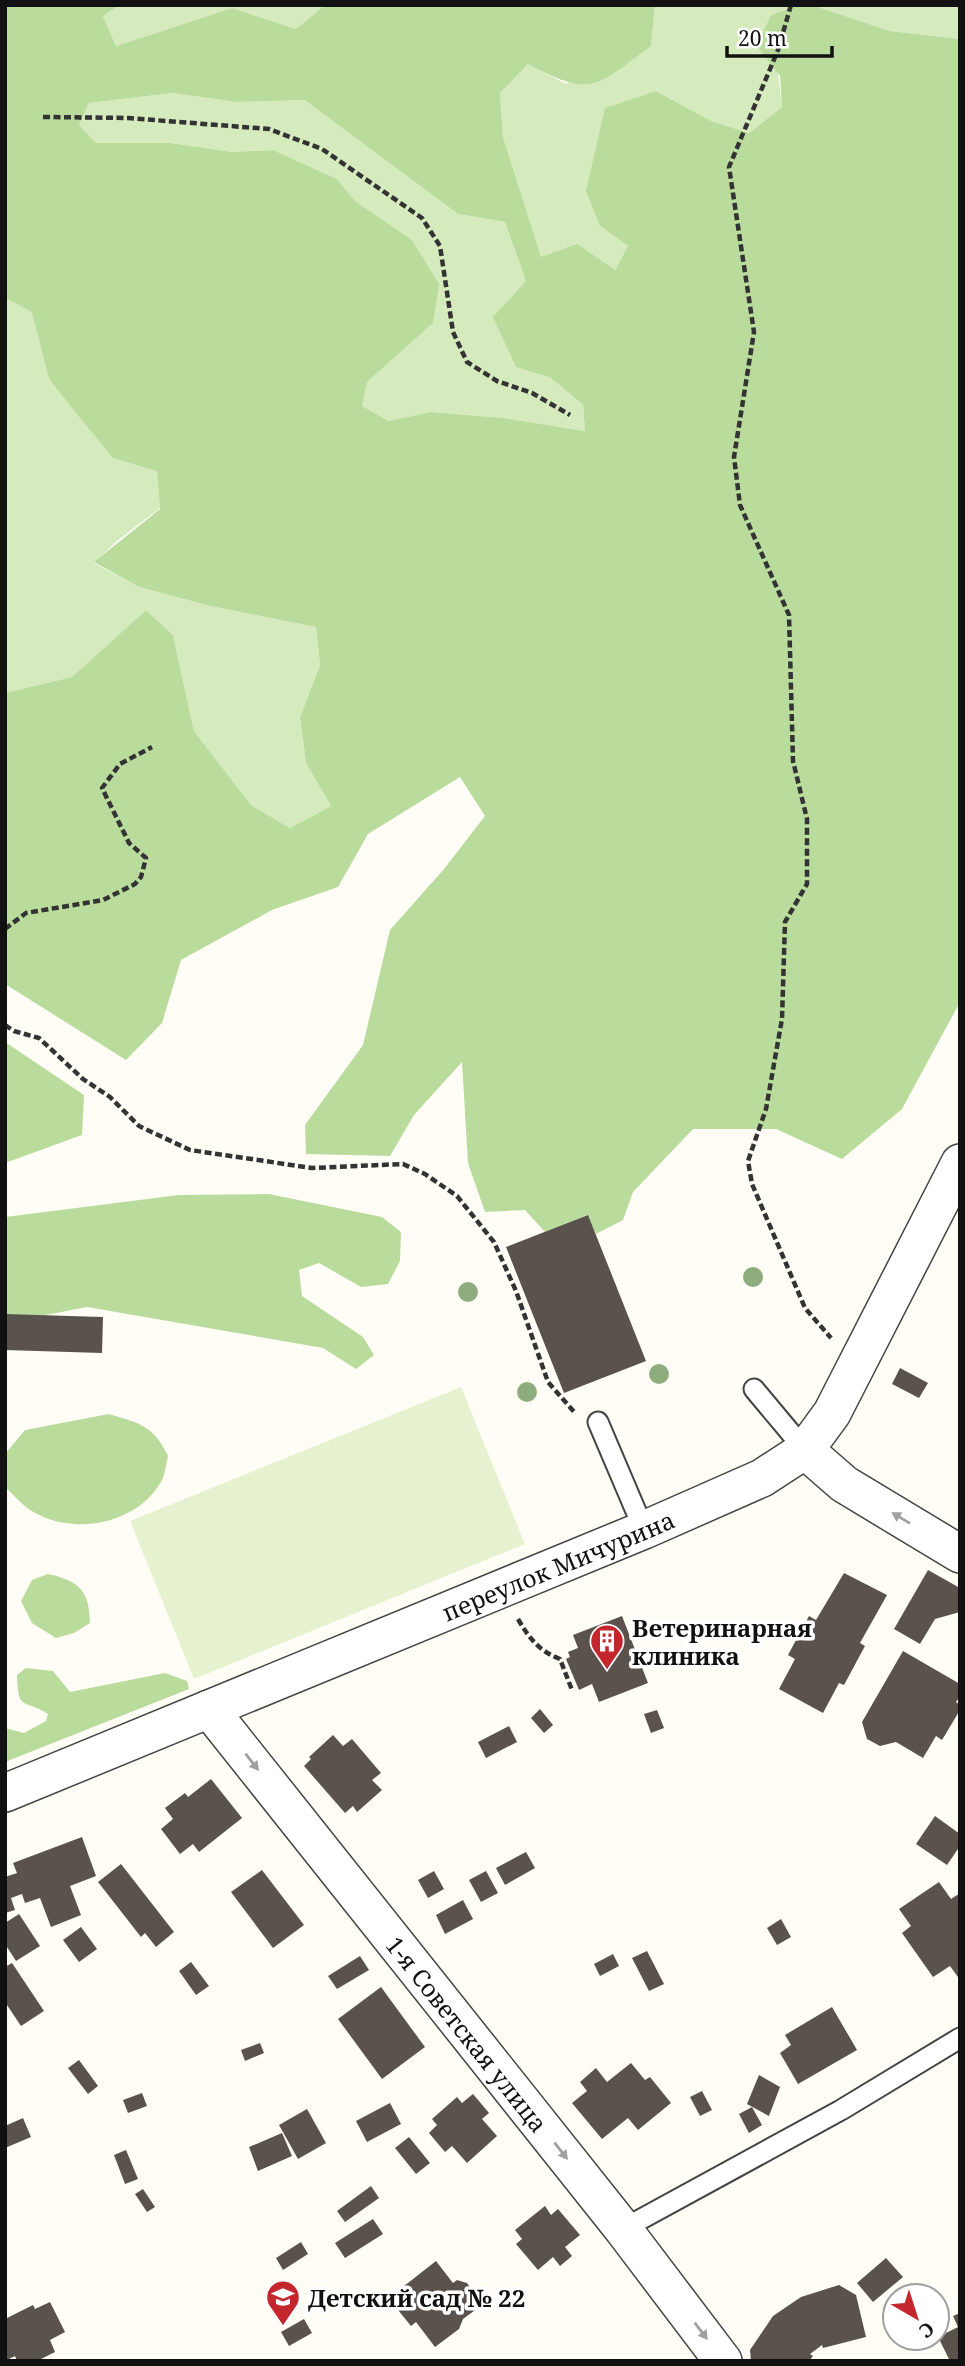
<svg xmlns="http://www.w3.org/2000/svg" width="965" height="2366" viewBox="0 0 965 2366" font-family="'Noto Serif',serif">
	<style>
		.green { fill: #d5ebbd }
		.forest { fill: #b9dc9c; fill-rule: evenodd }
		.pitch { fill: #e6f2cf }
		.building { fill: #5a524d }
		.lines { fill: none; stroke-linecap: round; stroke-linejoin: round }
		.service-casing { stroke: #444; stroke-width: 23 }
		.minor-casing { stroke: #444; stroke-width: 40 }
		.path { stroke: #333; stroke-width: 4.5; stroke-dasharray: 7 3.5; stroke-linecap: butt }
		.service { stroke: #fff; stroke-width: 19 }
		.minor { stroke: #fff; stroke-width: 37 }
		.tree { fill: #8dad7f }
		.oneway { fill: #a0a0a0 }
		.labels { text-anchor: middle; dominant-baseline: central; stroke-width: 7; stroke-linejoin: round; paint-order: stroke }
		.street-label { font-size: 24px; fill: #111; stroke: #fff }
		.poi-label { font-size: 24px; font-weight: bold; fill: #111; stroke: #fff; text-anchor: start }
	</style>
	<rect width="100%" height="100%" fill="#fffdf5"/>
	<!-- green -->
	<g class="green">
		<path d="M120,5H325L296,29L232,8L116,46L103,16Z"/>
		<path d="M655,5H798L771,15L782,107L749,133L711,121L656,91L600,226L628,246L615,270L541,258L503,137L500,93L528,64L566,84L651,46Z"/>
		<path d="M812,5H960V39L890,31Z"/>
		<path d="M174,93L236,102L306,100L458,214L505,222L526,281L516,367L551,378L583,405L585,431L504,418L432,412L389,421L362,406L367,382L433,323L412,240L354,201L337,179L273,150L232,152L171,143H96L79,125L89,103Z"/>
		<path d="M5,298L33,312L49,379L79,417L113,458L157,470L160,508L117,541L94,563L139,587L210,606L316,627L320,665L300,717L306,763L331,806L290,828L251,805L194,731L173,635L146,610L72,677L5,693Z"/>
	</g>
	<!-- forest -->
	<g class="forest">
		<path d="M5,5H120L103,16L116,46L232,8L296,29L325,5H655L651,46C596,86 593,99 528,64L500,93L503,137L541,257L577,244L615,270L628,246L600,226L586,191L605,108L656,91L711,121L749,133L782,107L780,76L757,46L771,15L798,5H812L890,31L960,39V1002L902,1109L842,1159L776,1129H693L633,1192L623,1220L596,1234L587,1215L545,1232L525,1210L485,1212L468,1163L462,1062L414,1115L390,1156L306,1154L305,1125L363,1045L390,930L444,869L485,816L460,777L368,834L338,887L272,910L181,960L162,1023L126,1060L5,984V693L72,677L146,610L173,635L194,731L251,805L290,828L331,806L306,763L300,717L320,665L316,627L210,606L139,587L94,562L160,509L157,471L113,458L79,417L49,379L32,312L5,298ZM173,93L236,102L305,100L458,214L505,222L526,281L493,317L516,367L551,378L583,405L585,431L504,418L431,412L389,421L362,406L367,382L433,323L439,284L412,240L355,201L337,179L273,150L232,152L171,143H96L79,125L89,103Z"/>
		<path d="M5,1042L84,1095L82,1135L5,1163Z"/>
		<path d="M269,1194L382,1217L401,1232L400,1261L388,1284L361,1287L319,1263L299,1270L302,1296L363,1337L374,1355L356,1369L323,1348L87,1307L5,1323V1217L179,1195Z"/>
		<path d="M109,1414C140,1423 154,1426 168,1456C166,1464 165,1475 161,1482C135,1526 71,1536 30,1510C21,1504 13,1494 5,1487V1454L25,1430Z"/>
		<path d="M48,1574C80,1581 89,1591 90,1623L74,1633L56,1638L32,1623L21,1601L32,1580Z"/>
		<path d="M26,1668L53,1671L70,1692L165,1673L187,1681L189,1689L5,1762V1728L24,1733L46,1721L48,1714C24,1698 18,1713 17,1675Z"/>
	</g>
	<!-- pitch -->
	<path class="pitch" d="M461,1387L525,1544L194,1679L130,1521Z"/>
	<!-- building -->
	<g class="building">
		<path d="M588,1215L646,1361L564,1393L506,1247Z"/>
		<path d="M5,1314L103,1317L102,1353L5,1350Z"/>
		<path d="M900,1368L928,1383L919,1398L892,1384Z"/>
		<path d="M928,1570L960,1588V1612L935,1619L920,1644L894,1629Z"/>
		<path d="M844,1573L887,1595L860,1643L865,1646L844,1685L839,1683L823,1713L779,1689L795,1659L788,1655L809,1616L816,1620Z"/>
		<path d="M622,1616L648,1683L599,1702L592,1684L579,1690L566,1659L570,1657L568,1652L578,1648L573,1635Z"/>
		<path d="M903,1651L960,1684V1696L956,1702L960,1705V1710L942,1740L936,1736L923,1758L896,1742L880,1746L867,1739L862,1722Z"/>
		<path d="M540,1709L553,1725L544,1733L531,1718Z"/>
		<path d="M657,1710L664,1728L651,1733L644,1714Z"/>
		<path d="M509,1726L517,1742L486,1758L478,1742Z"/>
		<path d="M333,1735L343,1746L352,1739L381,1773L372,1780L382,1790L357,1812L353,1806L345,1813L304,1766L311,1759L309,1757Z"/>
		<path d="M211,1779L242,1818L199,1852L193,1844L180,1854L161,1829L173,1819L165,1808L185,1793L188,1797Z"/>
		<path d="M935,1816L960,1834V1846L947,1865L916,1844Z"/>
		<path d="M82,1837L96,1876L70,1886L81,1915L51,1927L40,1898L25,1903L22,1894L11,1898L15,1910L5,1913V1877L17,1873L13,1863Z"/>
		<path d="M526,1852L535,1868L505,1885L496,1868Z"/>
		<path d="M121,1864L174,1932L156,1947L145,1933L141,1937L98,1882Z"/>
		<path d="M262,1870L304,1925L273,1948L231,1892Z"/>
		<path d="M434,1871L444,1889L428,1898L418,1880Z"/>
		<path d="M486,1871L498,1893L481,1902L469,1880Z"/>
		<path d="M939,1882L951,1899L960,1893L958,1977L950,1966L933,1977L902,1933L911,1926L899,1909Z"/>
		<path d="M463,1900L473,1919L445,1934L436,1915Z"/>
		<path d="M19,1914L40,1946L16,1961L5,1944V1923Z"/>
		<path d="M781,1919L791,1937L777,1945L767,1928Z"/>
		<path d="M81,1927L97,1949L79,1962L63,1940Z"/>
		<path d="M647,1951L664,1984L649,1991L632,1958Z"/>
		<path d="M613,1954L619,1966L600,1976L594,1964Z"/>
		<path d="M360,1956L369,1970L337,1989L328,1976Z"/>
		<path d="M191,1962L209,1986L196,1995L179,1971Z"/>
		<path d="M12,1963L44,2011L21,2026L5,2002V1967Z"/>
		<path d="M381,1987L425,2047L382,2079L338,2019Z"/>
		<path d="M832,2007L857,2050L798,2084L780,2053L791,2045L785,2035Z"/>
		<path d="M260,2043L264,2053L245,2061L241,2050Z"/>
		<path d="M79,2060L98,2086L88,2094L68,2068Z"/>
		<path d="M631,2063L645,2080L650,2077L671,2103L638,2130L628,2118L602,2139L572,2103L587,2091L580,2082L596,2068L607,2082Z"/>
		<path d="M759,2075L780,2087L769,2116L747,2104Z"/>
		<path d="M702,2091L712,2110L700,2116L690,2097Z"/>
		<path d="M142,2093L147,2106L128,2113L123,2100Z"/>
		<path d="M473,2094L489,2113L482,2119L497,2136L467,2163L452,2146L445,2152L429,2133L437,2125L432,2119L457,2097L462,2103Z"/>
		<path d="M390,2103L401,2124L367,2142L356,2121Z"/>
		<path d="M752,2107L762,2125L749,2133L739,2114Z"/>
		<path d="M307,2109L326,2143L298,2159L279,2125Z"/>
		<path d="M23,2118L31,2137L5,2148V2126Z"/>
		<path d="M282,2133L292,2156L258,2171L249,2147Z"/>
		<path d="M409,2137L430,2163L416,2174L395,2148Z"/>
		<path d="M126,2150L138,2179L125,2184L114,2155Z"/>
		<path d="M371,2186L379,2198L345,2222L337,2211Z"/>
		<path d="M143,2189L155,2207L147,2212L135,2194Z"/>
		<path d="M545,2206L551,2215L558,2209L580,2235L565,2247L572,2256L560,2266L553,2257L538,2270L516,2244L522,2239L515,2230Z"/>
		<path d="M373,2219L383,2234L345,2258L335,2243Z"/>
		<path d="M301,2242L308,2254L283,2270L276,2258Z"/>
		<path d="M886,2258L903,2277L873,2302L857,2283Z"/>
		<path d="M436,2261L453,2283L457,2280L467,2283L477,2297L478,2308L463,2319L459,2329L435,2347L416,2322L411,2326L394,2305L400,2300L399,2290Z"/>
		<path d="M839,2285L856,2295L866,2337L823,2348L822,2345L810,2354L813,2356L809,2361H751L750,2350L773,2316L801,2297Z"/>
		<path d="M50,2302L65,2332L50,2340L55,2352L37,2361H17L15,2356L5,2361V2319L33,2305L35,2309Z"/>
		<path d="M960,2313V2360L950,2361L938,2337L958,2327L953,2316Z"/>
		<path d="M304,2319L312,2333L289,2346L281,2332Z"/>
	</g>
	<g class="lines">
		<!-- service casing -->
		<g class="service-casing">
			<g id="service">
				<path d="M754,1389L805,1450"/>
				<path d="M598,1422L644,1530"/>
				<path d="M623,2229L841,2110L960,2038"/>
			</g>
		</g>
		<!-- minor casing -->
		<g class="minor-casing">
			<g id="minor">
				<path d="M805,1450L844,1484L960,1554"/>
				<path id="s1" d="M209,1709L623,2229L723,2361"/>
				<path id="s2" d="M5,1793L644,1530L762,1478L805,1450L832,1413L960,1163"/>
			</g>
		</g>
		<!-- path -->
		<g class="path">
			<path d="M791,5L778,50L729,167L754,332L734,457L740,505L789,615L793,761L807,819V884L785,922L782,1019L766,1109L748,1161L752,1184L805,1308L831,1338"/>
			<path d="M43,117L128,118L269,129L322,149L422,218L440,246L453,332L467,362L497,381L532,393L570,415"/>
			<path d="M5,929L26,913L103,900L135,884L141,877L146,858L129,843L102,788L120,764L152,747"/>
			<path d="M5,1025L14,1031L39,1038L83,1079L110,1097L139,1126L190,1150L312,1168L403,1164L425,1174L457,1196L494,1242L516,1291L548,1382L575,1413"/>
			<path d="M518,1619C529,1638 539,1651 560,1659L572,1690"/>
		</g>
		<!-- service -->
		<use href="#service" class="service"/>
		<!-- minor -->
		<use href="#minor" class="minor"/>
	</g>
	<!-- trees -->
	<g class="tree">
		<circle cx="753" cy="1277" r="10"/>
		<circle cx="468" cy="1292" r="10"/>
		<circle cx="659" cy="1374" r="10"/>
		<circle cx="527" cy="1392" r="10"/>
	</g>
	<!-- one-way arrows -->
	<defs><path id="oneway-solid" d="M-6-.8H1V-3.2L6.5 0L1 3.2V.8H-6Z" transform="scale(1.75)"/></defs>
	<g class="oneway">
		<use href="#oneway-solid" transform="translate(901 1518) rotate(-149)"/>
		<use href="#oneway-solid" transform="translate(252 1762) rotate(52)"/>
		<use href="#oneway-solid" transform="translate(561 2151) rotate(52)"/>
		<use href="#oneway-solid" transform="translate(701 2331) rotate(53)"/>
	</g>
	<!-- icons -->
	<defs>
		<g id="building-pin" transform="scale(1.75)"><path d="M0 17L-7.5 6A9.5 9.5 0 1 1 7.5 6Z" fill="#c4262e" stroke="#fff"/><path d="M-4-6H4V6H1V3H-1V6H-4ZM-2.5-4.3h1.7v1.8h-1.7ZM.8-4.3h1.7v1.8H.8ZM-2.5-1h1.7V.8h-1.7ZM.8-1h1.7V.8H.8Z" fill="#fff"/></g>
		<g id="school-pin" transform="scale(1.75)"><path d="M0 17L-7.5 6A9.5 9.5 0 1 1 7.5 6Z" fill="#c4262e" stroke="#fff"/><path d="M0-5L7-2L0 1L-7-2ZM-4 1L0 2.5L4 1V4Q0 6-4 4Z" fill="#fff"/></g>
	</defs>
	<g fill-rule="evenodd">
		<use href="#building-pin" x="607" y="1641"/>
		<use href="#school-pin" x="283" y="2297"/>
	</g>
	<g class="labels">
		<!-- street labels -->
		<g class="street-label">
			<text stroke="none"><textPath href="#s2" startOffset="598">переулок Мичурина</textPath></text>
			<text stroke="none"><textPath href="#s1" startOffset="415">1-я Советская улица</textPath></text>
		</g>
		<!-- poi labels -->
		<g class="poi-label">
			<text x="632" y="1627">Ветеринарная<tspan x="632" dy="28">клиника</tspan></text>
			<text x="308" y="2297">Детский сад № 22</text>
		</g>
	</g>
	<!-- border -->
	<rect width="965" height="2366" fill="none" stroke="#111111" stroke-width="14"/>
	<!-- north arrow -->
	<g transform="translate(916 2317) rotate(141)"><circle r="33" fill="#ffffff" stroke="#a0a0a0" stroke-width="2"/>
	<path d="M0-5L12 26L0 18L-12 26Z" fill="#c4262e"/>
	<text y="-10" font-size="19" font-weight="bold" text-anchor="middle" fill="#111111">С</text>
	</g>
	<!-- scale -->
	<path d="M727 46v10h105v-10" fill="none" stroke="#111111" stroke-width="3.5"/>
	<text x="738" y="46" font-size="21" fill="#111111" stroke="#ffffff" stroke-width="5" paint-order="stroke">20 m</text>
</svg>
